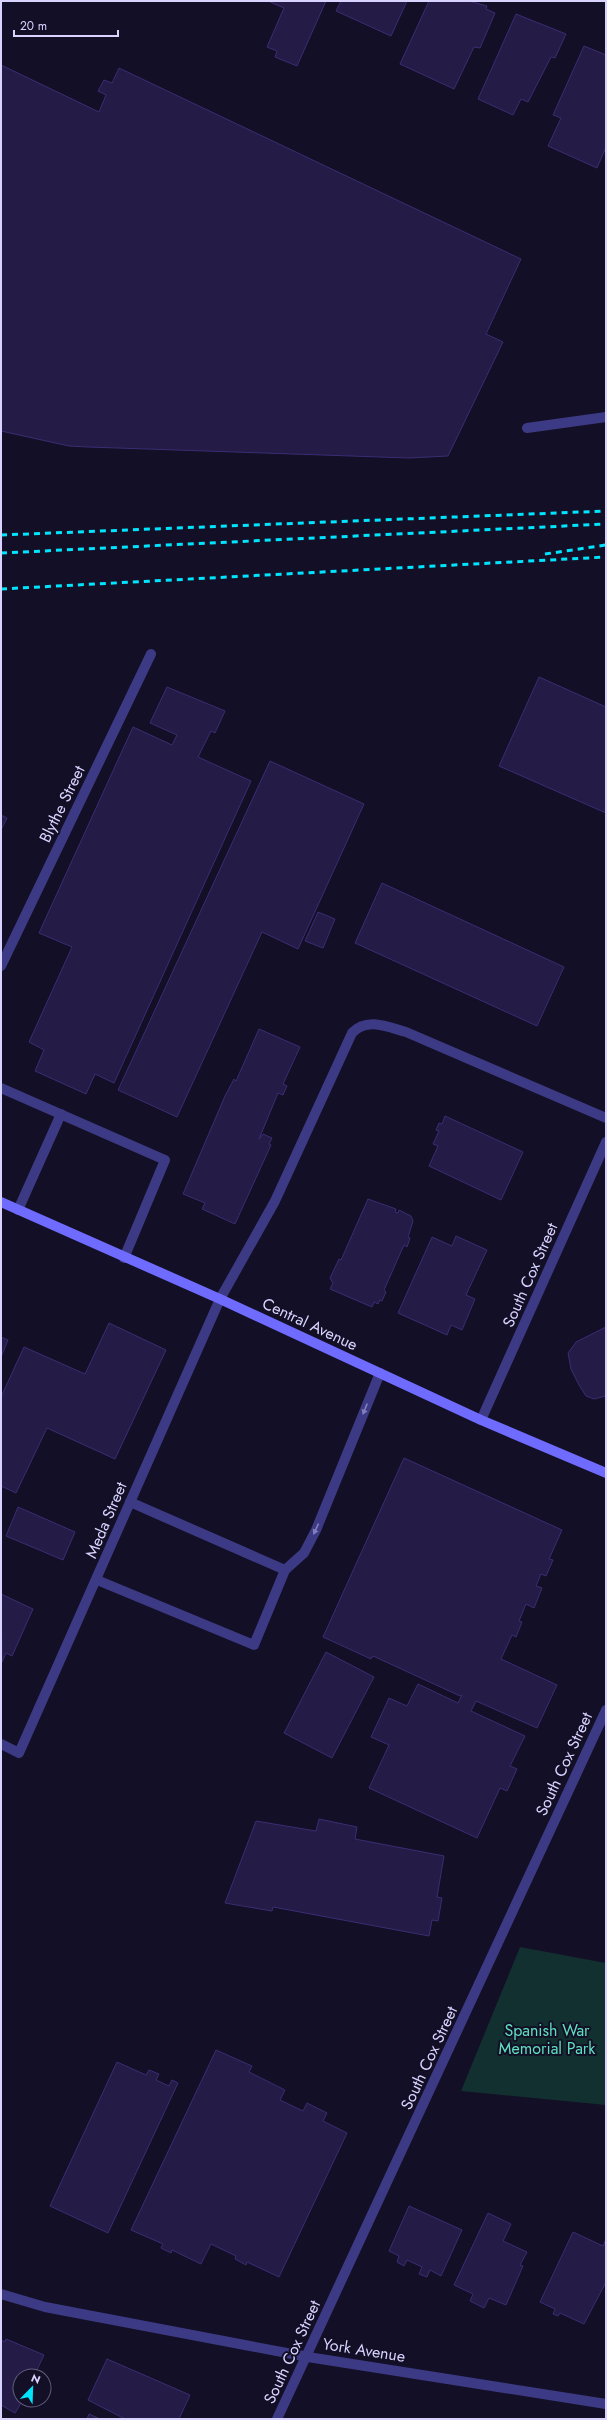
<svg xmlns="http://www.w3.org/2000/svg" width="607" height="2420" viewBox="0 0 607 2420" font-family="Jost,sans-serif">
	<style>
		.green { fill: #12302f }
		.building { fill: #241b47; stroke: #3b2d73 }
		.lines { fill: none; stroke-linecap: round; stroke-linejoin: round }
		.lane { stroke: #3d3a85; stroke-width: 10 }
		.street { stroke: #3d3a85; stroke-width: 10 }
		.secondary { stroke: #6f6bff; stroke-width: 10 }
		.rail { stroke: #00e5ff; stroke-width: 3; stroke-dasharray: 6 5; stroke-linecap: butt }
		.oneway { fill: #837fbc }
		.labels { text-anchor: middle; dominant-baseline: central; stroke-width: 4; stroke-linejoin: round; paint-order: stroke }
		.street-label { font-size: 16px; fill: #d9d4ff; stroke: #130f26 }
		.park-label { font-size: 16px; fill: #5fe0c0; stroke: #130f26 }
	</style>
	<rect width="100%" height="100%" fill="#130f26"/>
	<!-- green -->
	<path class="green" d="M520,1947L606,1963V2105L461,2091Z"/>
	<!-- building -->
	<g class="building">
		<path d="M268,1H326L297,66L275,57L277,51L267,47L284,8Z"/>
		<path d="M341,1H407L391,36L336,11Z"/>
		<path d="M429,1H469L487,6L486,9L495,13L480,48L474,47L454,89L400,64Z"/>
		<path d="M516,14L566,34L555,58L551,57L528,102L521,99L513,115L478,99Z"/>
		<path d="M584,46L606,55V147L597,168L548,146L561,118L553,115Z"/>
		<path d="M1,65L99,112L106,95L98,91L104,80L112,83L119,68L521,259L486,334L503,342L448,456L409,458L88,447L69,446L1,431Z"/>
		<path d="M539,677L606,707V813L499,766Z"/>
		<path d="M167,687L225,711L215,733L211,731L198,757L251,781L114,1083L95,1074L86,1094L35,1071L44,1050L29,1042L72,947L39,933L133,727L172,745L177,735L150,723Z"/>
		<path d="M270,761L364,804L298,949L262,932L177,1117L118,1090Z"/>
		<path d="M1,815L7,818L1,830Z"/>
		<path d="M382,883L564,967L537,1026L355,943Z"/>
		<path d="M318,912L335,919L323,948L305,941Z"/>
		<path d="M259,1029L300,1047L283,1084L287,1086L283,1095L278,1093L259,1139L263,1134L272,1138L269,1144L271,1145L235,1224L202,1209L205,1203L183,1194L225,1096L234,1079L236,1081Z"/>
		<path d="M445,1116L523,1152L501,1200L429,1166L438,1146L433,1144L439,1131L436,1130L439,1123L442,1124Z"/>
		<path d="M368,1199L396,1209L395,1212L398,1213L399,1210L411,1216L413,1221L408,1237L410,1238L407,1247L404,1245L384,1290L386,1292L382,1301L380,1300L378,1304L374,1302L372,1307L330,1289L333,1283L330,1278L339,1259L341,1260Z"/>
		<path d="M456,1236L487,1250L466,1295L475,1299L462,1330L451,1325L447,1335L398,1313L432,1237L452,1246Z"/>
		<path d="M109,1323L166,1350L115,1459L47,1428L16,1493L1,1486V1397L24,1347L85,1374Z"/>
		<path d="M606,1327V1396L594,1399L586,1396L579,1385L571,1369L568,1353L576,1342Z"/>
		<path d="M1,1337L8,1340L1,1357Z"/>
		<path d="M404,1458L562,1530L549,1559L553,1560L546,1576L541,1574L536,1586L542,1588L534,1608L526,1604L519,1621L522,1622L516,1637L512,1635L501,1659L557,1685L537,1728L476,1701L471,1711L525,1736L510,1766L517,1769L507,1791L500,1788L477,1838L369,1788L389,1745L371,1737L389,1698L407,1706L418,1684L458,1703L462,1695L460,1696L373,1656L371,1659L323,1637Z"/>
		<path d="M18,1507L75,1532L63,1560L6,1536Z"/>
		<path d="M1,1594L33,1609L12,1656L6,1653L2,1662Z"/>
		<path d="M326,1652L374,1677L332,1758L284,1733Z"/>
		<path d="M319,1819L357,1827L355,1839L444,1856L437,1897L442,1898L438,1921L432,1920L429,1936L273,1907L272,1911L225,1903L256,1821L316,1831Z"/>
		<path d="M216,2050L252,2066L249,2072L285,2090L280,2100L303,2111L307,2103L327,2113L323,2121L347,2133L279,2277L247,2262L246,2265L235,2259L236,2256L211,2244L201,2264L172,2250L171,2253L161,2248L163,2244L131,2230Z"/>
		<path d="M117,2062L146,2075L149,2070L159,2074L156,2080L169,2086L172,2080L178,2083L108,2233L50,2206Z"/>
		<path d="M409,2206L462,2230L441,2276L430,2270L427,2277L419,2274L422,2267L407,2260L404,2266L397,2262L399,2256L389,2251Z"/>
		<path d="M488,2213L511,2224L503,2241L527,2252L520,2265L523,2266L506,2305L489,2298L484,2308L470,2301L473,2294L454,2285Z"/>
		<path d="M573,2232L603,2246L606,2239V2282L584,2324L560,2313L558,2316L553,2314L555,2309L540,2302Z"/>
		<path d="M6,2339L44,2355L34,2376H20V2400H23L15,2413L1,2405V2340L5,2342Z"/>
		<path d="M107,2359L190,2395L179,2419H125L88,2400Z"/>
		<path d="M89,2414L100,2419H87Z"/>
	</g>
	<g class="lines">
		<!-- lane -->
		<g class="lane">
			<path d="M527,428L606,417"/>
			<path d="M1,1088L165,1160L124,1258"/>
			<path d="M18,1210L61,1114"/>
			<path d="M220,1299L275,1201L352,1033C367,1017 388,1027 406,1032L606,1118"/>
			<path d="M285,1570L304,1553L316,1530L380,1373"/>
			<path d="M97,1580L254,1645L285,1570L130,1502"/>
		</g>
		<!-- street -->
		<g class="street">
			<path d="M1,966L151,654"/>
			<path d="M481,1420L606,1142"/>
			<path d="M1,1744L19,1753L220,1299"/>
			<path d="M1,2294L45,2307L308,2357L606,2404"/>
			<path d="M277,2419L606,1710"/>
		</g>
		<!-- secondary -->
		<path class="secondary" d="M1,1202L220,1299L481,1420L606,1473"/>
		<!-- rail -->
		<g class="rail">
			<path d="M1,535L606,511"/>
			<path d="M1,553L606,524"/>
			<path d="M545,554L606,545"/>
			<path d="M1,589L606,557"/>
		</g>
	</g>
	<!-- one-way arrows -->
	<defs><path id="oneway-solid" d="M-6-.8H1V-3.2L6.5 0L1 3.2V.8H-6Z"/></defs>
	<g class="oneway">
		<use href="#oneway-solid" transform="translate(365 1409) rotate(112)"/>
		<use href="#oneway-solid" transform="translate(316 1529) rotate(115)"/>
	</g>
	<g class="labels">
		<!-- street labels -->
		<g class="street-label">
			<text transform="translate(62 804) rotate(-64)">Blythe Street</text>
			<text transform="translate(530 1275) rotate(-66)">South Cox Street</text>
			<text transform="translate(310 1324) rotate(25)">Central Avenue</text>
			<text transform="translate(106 1520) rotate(-67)">Meda Street</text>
			<text transform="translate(564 1764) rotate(-65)">South Cox Street</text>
			<text transform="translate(429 2058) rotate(-65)">South Cox Street</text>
			<text transform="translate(364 2350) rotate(9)">York Avenue</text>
			<text transform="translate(292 2352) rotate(-65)">South Cox Street</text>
		</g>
		<!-- park labels -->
		<g class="park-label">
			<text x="547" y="2030">Spanish War<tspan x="547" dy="18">Memorial Park</tspan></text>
		</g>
	</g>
	<!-- border -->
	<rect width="607" height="2420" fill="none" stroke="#d9d4ff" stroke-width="4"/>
	<!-- north arrow -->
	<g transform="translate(32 2388) rotate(23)"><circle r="19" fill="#130f26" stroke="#625e7d"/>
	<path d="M0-3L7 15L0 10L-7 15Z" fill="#00e5ff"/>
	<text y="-6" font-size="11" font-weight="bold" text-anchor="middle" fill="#d9d4ff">N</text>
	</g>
	<!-- scale -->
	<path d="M14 30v6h104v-6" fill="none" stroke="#d9d4ff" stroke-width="2"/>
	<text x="20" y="30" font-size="12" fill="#d9d4ff" stroke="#130f26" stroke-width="3" paint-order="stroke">20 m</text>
</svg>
